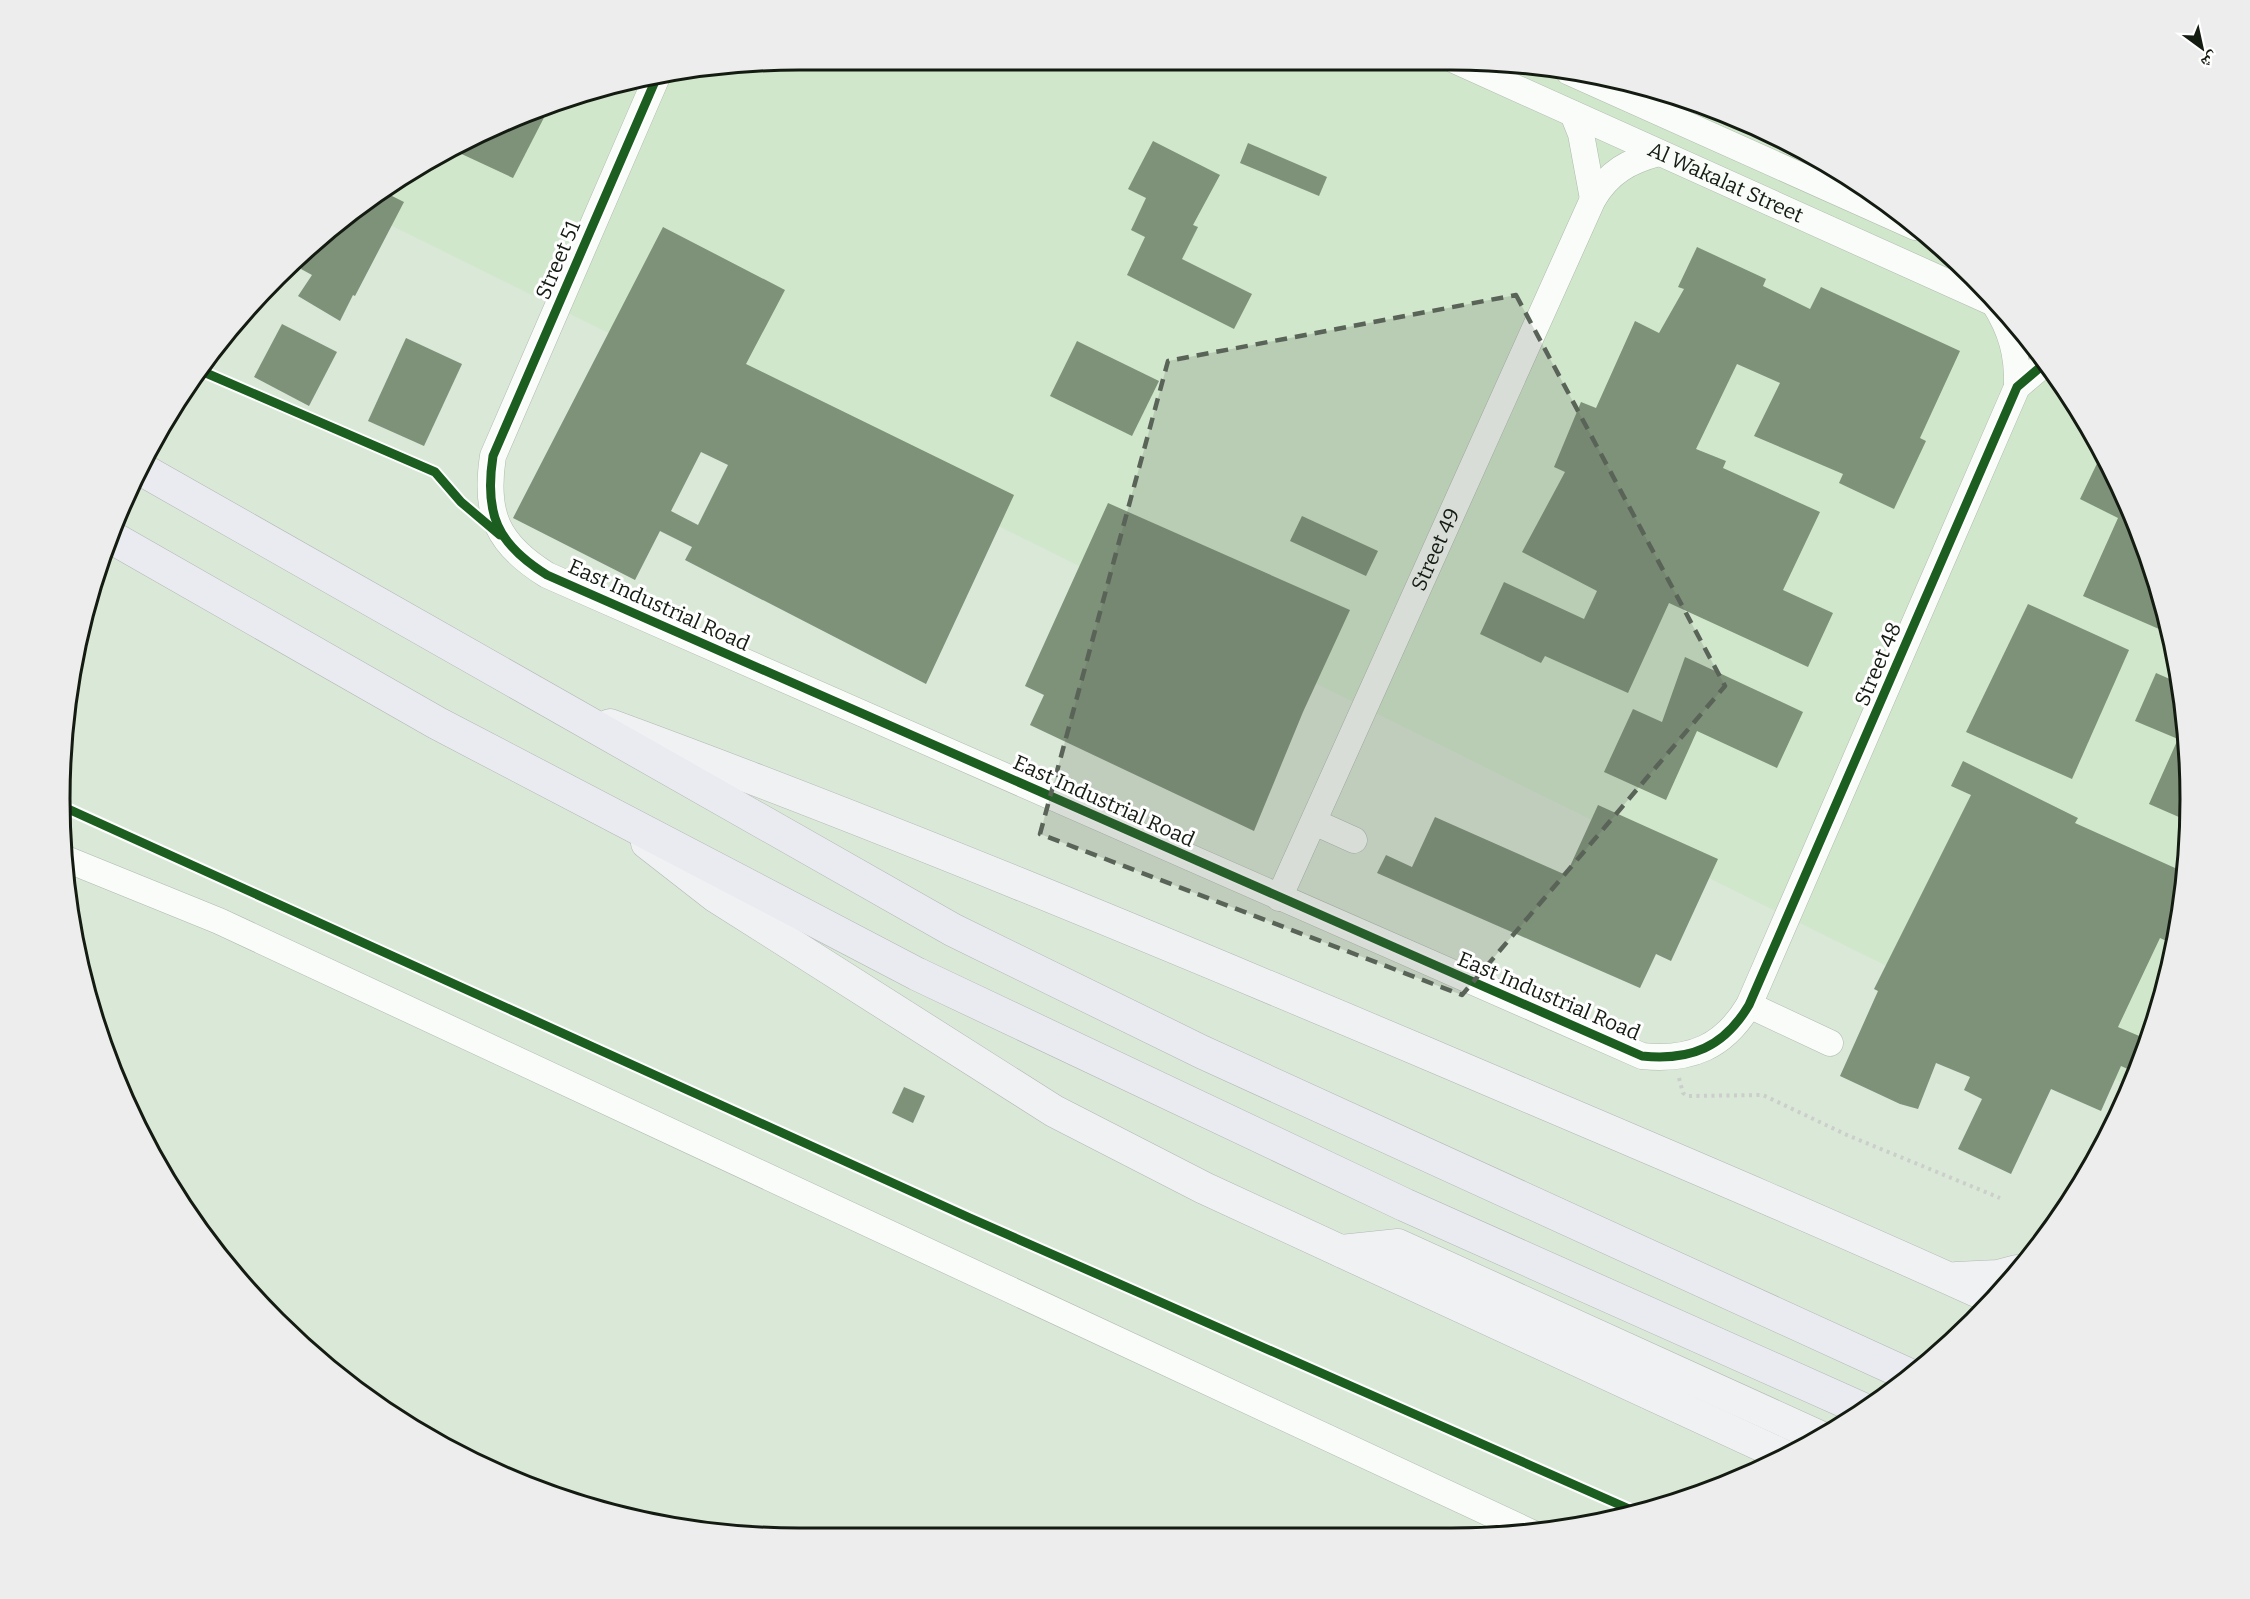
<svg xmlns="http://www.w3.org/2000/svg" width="2250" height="1599" viewBox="0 0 2250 1599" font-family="Bitter,'Noto Naskh Arabic',serif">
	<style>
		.built { fill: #d1e7cc }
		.building { fill: #7e9179; fill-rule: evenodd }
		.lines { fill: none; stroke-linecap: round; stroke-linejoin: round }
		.minor-casing { stroke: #afbaad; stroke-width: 27 }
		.major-casing { stroke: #b2b7b5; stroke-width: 33 }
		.highway-casing { stroke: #b2b7b5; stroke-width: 34 }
		.path { stroke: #cbceca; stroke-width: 4; stroke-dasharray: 3 4.5; stroke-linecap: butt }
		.minor { stroke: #f9fcf9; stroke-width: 26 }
		.major { stroke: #f0f1f3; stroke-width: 32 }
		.highway { stroke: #eaebf0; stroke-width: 33 }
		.cycleway-casing { stroke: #fff; stroke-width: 13 }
		.cycleway { stroke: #1b5e20; stroke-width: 9 }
		.marked { fill: #596357; fill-opacity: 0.2; stroke: #596357; stroke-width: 4.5; stroke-dasharray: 12 8; stroke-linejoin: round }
		.labels { text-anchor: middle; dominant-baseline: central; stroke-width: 6; stroke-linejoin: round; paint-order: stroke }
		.street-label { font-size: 21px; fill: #141c12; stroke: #fff }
		.rim { fill: none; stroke: #141c12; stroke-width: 3 }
	</style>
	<rect width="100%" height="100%" fill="#dae8d7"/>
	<!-- built -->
	<path class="built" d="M800,60H1451L1595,74L1689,99L1820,159L1901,213L2006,312L2091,429L2151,561L2184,703L2188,848L2165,991L2129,1086L360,210L389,184L516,116L608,85Z"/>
	<!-- building -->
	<g class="building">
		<path d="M551,104L513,178L453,150L516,116Z"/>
		<path d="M1153,141L1220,175L1193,225L1198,227L1182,259L1252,294L1234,329L1127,275L1145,237L1131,230L1146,198L1128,189Z"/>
		<path d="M1248,143L1327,177L1319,196L1240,163Z"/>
		<path d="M382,191L404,202L355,296L353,295L340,321L298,296L312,275L301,269L308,256Z"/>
		<path d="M663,227L785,290L746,364L1014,495L926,684L685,560L692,547L660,531L635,580L513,518ZM701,452L728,465L698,525L671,511Z"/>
		<path d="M1697,247L1766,279L1763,286L1810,309L1821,287L1960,351L1920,438L1926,441L1894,509L1839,483L1843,474L1754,436L1780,383L1737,364L1696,449L1726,461L1723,468L1820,512L1783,590L1833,613L1808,667L1669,603L1628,693L1545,656L1541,663L1480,634L1504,582L1584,619L1597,591L1522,552L1565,472L1554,467L1581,402L1596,408L1635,321L1659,333L1684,289L1678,287Z"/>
		<path d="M282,324L337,352L309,406L254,377Z"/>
		<path d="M406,338L462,364L424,446L368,421Z"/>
		<path d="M1077,341L1159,381L1132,436L1050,396Z"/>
		<path d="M2102,453L2151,561L2164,618L2159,629L2083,596L2118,518L2080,499Z"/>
		<path d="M1108,503L1350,610L1303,712L1254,831L1030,725L1044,695L1025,686Z"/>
		<path d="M1302,516L1378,551L1366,576L1290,541Z"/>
		<path d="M2028,604L2129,650L2072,779L1966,732Z"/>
		<path d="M1685,657L1803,712L1777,768L1697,731L1666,800L1604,772L1633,709L1662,722Z"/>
		<path d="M2156,673L2179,683L2184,703L2188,821L2149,804L2178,739L2135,721Z"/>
		<path d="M1963,761L2078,818L2075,823L2184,872L2173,944L2160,938L2118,1027L2144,1038L2130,1070L2121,1066L2101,1111L2051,1089L2011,1174L1958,1149L1982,1099L1964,1090L1970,1077L1936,1063L1918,1109L1900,1104L1840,1076L1878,991L1874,989L1971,795L1951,786Z"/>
		<path d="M1598,805L1718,859L1671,961L1656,954L1640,988L1377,873L1386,855L1412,867L1435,817L1566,875Z"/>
		<path d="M904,1087L925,1096L913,1123L892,1113Z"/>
	</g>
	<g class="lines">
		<!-- minor casing -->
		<g class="minor-casing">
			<g id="minor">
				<path id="s1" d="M1454,60L2000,306"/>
				<path d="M1569,72L1915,227"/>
				<path d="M656,79L493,456C484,514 497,544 547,575L1642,1056C1691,1061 1724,1047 1749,1005L2017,387L2044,364"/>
				<path d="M1573,114L1581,134L1593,199"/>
				<path d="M1994,303C2011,330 2018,354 2017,387"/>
				<path d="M1314,822L1354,840"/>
				<path d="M66,859L219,921L1532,1533"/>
				<path id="s2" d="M1279,898L1593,199C1609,172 1629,161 1659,153"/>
				<path d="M1749,1005L1830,1043"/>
			</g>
		</g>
		<!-- major casing -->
		<g class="major-casing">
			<g id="major">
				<path d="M610,725C885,826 1156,939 1426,1053C1616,1134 1805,1213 1992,1298"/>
				<path d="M647,843L715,896L1054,1111L1204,1188L1787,1457"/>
				<path d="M1341,1251L1398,1245L1818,1436"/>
				<path d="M1956,1278L1998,1276L2017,1271"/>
			</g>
		</g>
		<!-- highway casing -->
		<g class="highway-casing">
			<g id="highway">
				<path d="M141,469L953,930L1202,1052L1909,1375"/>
				<path d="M111,537L437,723L917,974L1405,1205L1860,1408"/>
			</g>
		</g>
		<!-- path -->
		<path class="path" d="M1679,1078L1683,1093L1687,1096L1763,1095L1847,1135L2000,1198"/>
		<!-- minor -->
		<use href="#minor" class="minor"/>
		<!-- major -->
		<use href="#major" class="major"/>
		<!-- highway -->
		<use href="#highway" class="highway"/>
		<!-- cycleway casing -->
		<g class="cycleway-casing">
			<g id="cycleway">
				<path d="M656,79L493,456C484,514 497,544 547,575L1642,1056C1691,1061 1724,1047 1749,1005L2017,387L2044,364"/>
				<path d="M199,370L435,472L461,502L500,535"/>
				<path d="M66,808L970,1218L1636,1512"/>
			</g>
		</g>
		<!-- cycleway -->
		<use href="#cycleway" class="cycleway"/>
	</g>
	<!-- marked area -->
	<path class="marked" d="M1516,295L1725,686L1462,995L1040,834L1168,361Z"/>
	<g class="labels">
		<!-- street labels -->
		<g class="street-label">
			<text stroke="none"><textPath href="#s1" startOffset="298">Al Wakalat Street</textPath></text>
			<text transform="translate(558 260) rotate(-67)">Street 51</text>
			<text stroke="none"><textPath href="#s2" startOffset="382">Street 49</textPath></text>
			<text transform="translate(659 605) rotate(24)">East Industrial Road</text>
			<text transform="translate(1878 664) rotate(-67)">Street 48</text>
			<text transform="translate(1104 801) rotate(24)">East Industrial Road</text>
			<text transform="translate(1549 996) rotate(23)">East Industrial Road</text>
		</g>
	</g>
	<!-- crop -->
	<path d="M0 0H2250V1599H0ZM799 70H1451A729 729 0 0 1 2180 799V799A729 729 0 0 1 1451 1528H799A729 729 0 0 1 70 799V799A729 729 0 0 1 799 70Z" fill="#ecedec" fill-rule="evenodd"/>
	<path class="rim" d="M799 70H1451A729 729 0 0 1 2180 799V799A729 729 0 0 1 1451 1528H799A729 729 0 0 1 70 799V799A729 729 0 0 1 799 70Z"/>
	<!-- north arrow -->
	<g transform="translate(2202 48) rotate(147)" stroke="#ffffff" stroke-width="4.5" paint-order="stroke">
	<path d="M0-4.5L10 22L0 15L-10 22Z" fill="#141c12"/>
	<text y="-9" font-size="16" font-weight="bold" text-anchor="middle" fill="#141c12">ش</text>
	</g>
</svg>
